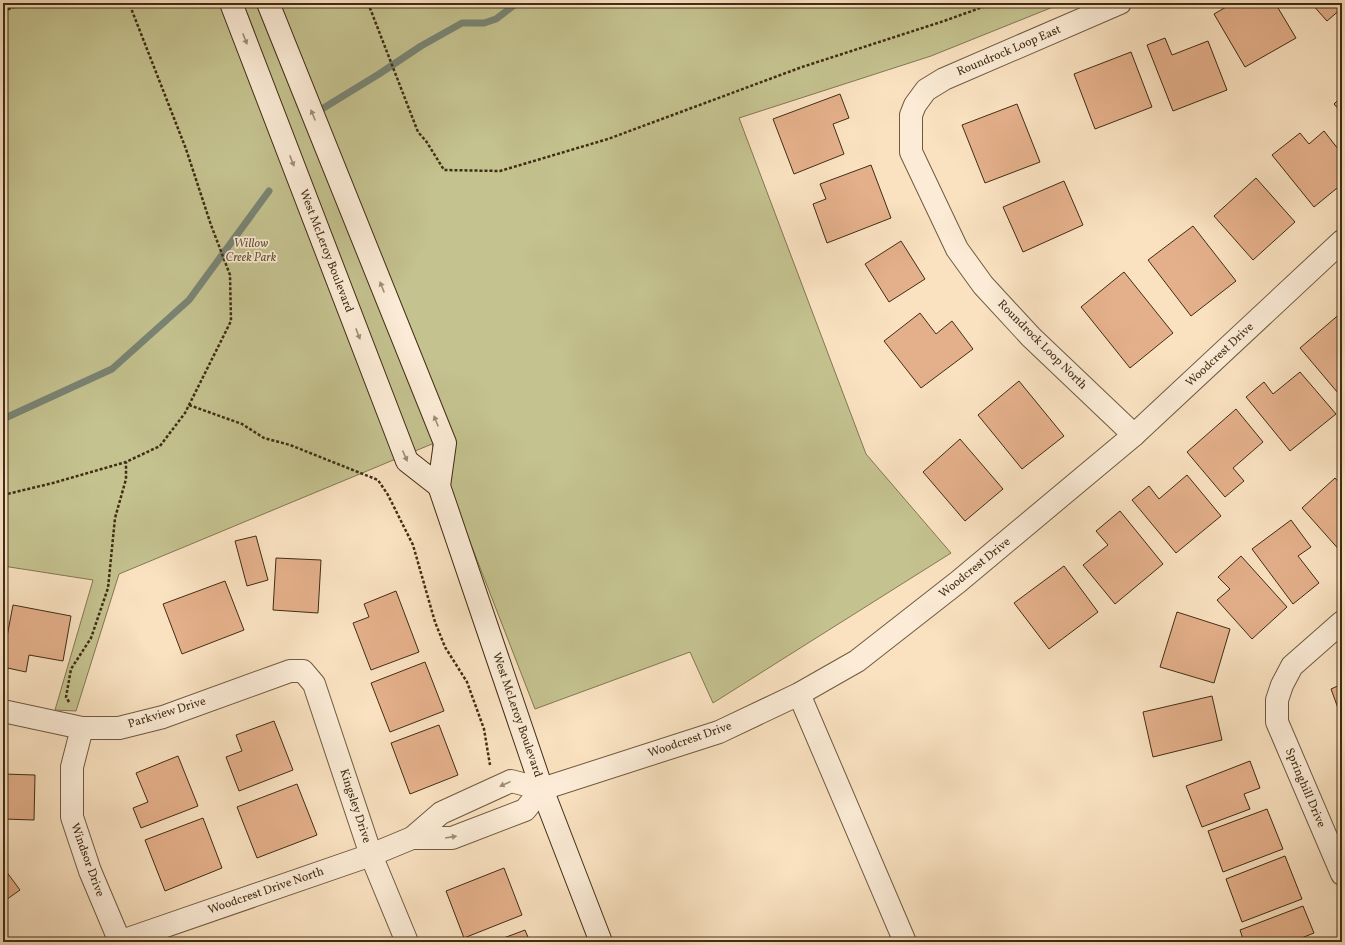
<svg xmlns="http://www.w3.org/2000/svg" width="1345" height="945" viewBox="0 0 1345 945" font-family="Vollkorn,serif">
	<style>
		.park { fill: #c4c28f; stroke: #827852 }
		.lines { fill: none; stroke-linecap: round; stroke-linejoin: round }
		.stream { stroke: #798473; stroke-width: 7 }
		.building { fill: #e4b08b; stroke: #412d14 }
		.street-casing { stroke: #6f5a3f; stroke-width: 24 }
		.secondary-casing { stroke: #412d14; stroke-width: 24 }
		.path { stroke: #412d14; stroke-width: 2.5; stroke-dasharray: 3 2; stroke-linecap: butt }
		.street { stroke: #fcecd7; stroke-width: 22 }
		.secondary { stroke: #fcecd7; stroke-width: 22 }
		.oneway { fill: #9e8c76 }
		.labels { text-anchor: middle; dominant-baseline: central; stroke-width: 3.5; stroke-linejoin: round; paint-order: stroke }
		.street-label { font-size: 12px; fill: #412d14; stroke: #fcecd7 }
		.park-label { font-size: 12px; font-style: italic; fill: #625233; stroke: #fcecd7 }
	</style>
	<rect width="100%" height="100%" fill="#fae2c1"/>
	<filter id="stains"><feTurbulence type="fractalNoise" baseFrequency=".005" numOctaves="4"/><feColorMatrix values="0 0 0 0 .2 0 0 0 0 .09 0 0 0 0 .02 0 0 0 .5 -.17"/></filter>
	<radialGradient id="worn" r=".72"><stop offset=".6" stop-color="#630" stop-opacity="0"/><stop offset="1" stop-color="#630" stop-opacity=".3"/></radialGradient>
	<!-- park -->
	<path class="park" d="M3,3H1063L931,56L739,118L866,454L951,553L713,703L690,652L535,709L432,444L119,574L76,711L55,710L93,580L3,566Z"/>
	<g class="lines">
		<!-- stream -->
		<g class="stream">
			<path d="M317,112L379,74L421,46L462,23H484L496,19L517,3"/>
			<path d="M3,419L112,369L189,300L269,191"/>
		</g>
	</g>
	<!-- building -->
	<g class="building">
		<path d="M1233,3H1275L1296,38L1245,67L1214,14Z"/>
		<path d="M1311,3H1342V8L1327,21Z"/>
		<path d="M1165,38L1172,55L1208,41L1227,90L1173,111L1147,45Z"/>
		<path d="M1131,52L1152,107L1095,129L1074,74Z"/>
		<path d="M840,94L849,118L833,124L844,154L794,174L773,119Z"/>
		<path d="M1342,96V113L1334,104Z"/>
		<path d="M1017,104L1040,162L985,183L962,125Z"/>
		<path d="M1324,131L1342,154V184L1314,207L1272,155L1300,133L1309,144Z"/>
		<path d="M871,165L891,218L827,243L813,204L826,199L820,184Z"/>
		<path d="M1256,178L1295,222L1253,260L1214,216Z"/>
		<path d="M1064,181L1083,225L1023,252L1003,207Z"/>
		<path d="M1193,226L1236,281L1191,316L1148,260Z"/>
		<path d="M901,241L925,279L889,302L865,264Z"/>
		<path d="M1124,272L1173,333L1130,368L1081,307Z"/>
		<path d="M1342,312V390L1338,393L1300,348Z"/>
		<path d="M920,313L936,334L952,321L973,349L921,388L884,341Z"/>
		<path d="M1300,372L1336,414L1290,451L1246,397L1264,382L1273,394Z"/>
		<path d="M1019,381L1064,436L1022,469L978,415Z"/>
		<path d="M1236,409L1263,442L1233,468L1244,481L1225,497L1187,452Z"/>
		<path d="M960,439L1003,489L965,521L923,472Z"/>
		<path d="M1187,475L1221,516L1176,553L1132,500L1149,486L1159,499Z"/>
		<path d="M1335,478L1342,486V553L1302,508Z"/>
		<path d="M1120,511L1163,564L1115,604L1083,565L1108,545L1096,531Z"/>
		<path d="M1291,520L1311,547L1298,556L1319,583L1293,604L1252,549Z"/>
		<path d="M256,536L268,580L247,586L235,541Z"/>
		<path d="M1241,556L1287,607L1252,639L1217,600L1230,589L1218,577Z"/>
		<path d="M276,558L321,560L318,613L273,610Z"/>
		<path d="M1064,566L1098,612L1049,649L1014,603Z"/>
		<path d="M225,581L244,630L182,654L163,604Z"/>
		<path d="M396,591L419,652L371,670L353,623L369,617L364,604Z"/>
		<path d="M13,605L71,616L63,661L29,655L26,672L3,667V658Z"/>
		<path d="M1177,612L1230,629L1214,683L1160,667Z"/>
		<path d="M425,662L444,711L390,732L371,683Z"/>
		<path d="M1342,684V719L1331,689Z"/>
		<path d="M1212,696L1222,740L1153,757L1143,712Z"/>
		<path d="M274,721L293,770L239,791L226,757L242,751L236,735Z"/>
		<path d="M439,725L458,775L410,794L391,743Z"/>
		<path d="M178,756L198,806L141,828L133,808L148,802L136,773Z"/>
		<path d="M1250,761L1260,788L1244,794L1250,809L1202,827L1186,786Z"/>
		<path d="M3,774L35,775L34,820L3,819Z"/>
		<path d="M297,784L317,835L257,858L237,807Z"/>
		<path d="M1267,809L1283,849L1223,872L1208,831Z"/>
		<path d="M203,818L222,868L165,891L145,840Z"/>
		<path d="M1285,856L1302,899L1242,922L1226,879Z"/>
		<path d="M3,867L20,890L3,902Z"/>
		<path d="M504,868L522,915L464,938L446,891Z"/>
		<path d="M1303,906L1314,933L1299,939L1301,942H1244L1240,930Z"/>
		<path d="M525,930L530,942H493Z"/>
	</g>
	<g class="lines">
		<!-- street casing -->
		<g class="street-casing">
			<g id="street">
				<path d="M1120,3L944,79L926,90L915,105L911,115V152L957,249L983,285L1031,337L1134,435"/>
				<path d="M1342,622L1292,666L1282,685L1277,700V722L1342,874"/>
				<path d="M799,694L905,942"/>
				<path d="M3,711L82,728H119L163,717L290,671H303L314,684L371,855L407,942"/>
				<path d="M82,728L72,767V817L90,871L120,942"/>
				<path d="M542,789L719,732L799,694L857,661L958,582L1134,435L1342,241"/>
				<path d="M412,838H452L525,810L542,789"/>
				<path d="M119,942L371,855L412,838L441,813L511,781L542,789"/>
			</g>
		</g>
		<!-- secondary casing -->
		<g class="secondary-casing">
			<g id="secondary">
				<path d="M231,3L407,461L439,486"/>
				<path d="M268,3L445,443L439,486L542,789L601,942"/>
			</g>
		</g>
		<!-- path -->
		<g class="path">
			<path d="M368,3L418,132L426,141L444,170L500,171L608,139L802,67L944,21L994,3"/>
			<path d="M3,11L25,3"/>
			<path d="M189,405L242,424L264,438L290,445L378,480L388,495L413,545L435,622L445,647L467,682L484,729L490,765"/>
			<path d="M3,495L53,483L126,462L160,446L185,413L231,321L230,275L211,225L186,149L129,3"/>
			<path d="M69,702L66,697L71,669L91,638L108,588L115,518L126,479V462"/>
		</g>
		<!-- street -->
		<use href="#street" class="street"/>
		<!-- secondary -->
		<use href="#secondary" class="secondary"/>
	</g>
	<!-- one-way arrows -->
	<defs><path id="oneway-solid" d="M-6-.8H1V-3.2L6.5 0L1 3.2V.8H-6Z"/></defs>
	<g class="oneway">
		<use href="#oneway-solid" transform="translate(245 39) rotate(69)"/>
		<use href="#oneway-solid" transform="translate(313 115) rotate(-112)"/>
		<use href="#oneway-solid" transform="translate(292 161) rotate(69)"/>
		<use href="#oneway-solid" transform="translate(382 287) rotate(-112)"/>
		<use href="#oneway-solid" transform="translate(358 334) rotate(69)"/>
		<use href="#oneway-solid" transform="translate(436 421) rotate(-112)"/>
		<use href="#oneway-solid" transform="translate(405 456) rotate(66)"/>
		<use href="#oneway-solid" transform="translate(505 784) rotate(156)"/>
		<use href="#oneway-solid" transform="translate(451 837) rotate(-9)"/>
	</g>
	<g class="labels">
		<!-- street labels -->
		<g class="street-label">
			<text transform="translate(1009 51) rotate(-23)">Roundrock Loop East</text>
			<text transform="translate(326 251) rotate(69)">West McLeroy Boulevard</text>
			<text transform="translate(1042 345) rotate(45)">Roundrock Loop North</text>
			<text transform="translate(1220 355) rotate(-43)">Woodcrest Drive</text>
			<text transform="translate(975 568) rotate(-39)">Woodcrest Drive</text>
			<text transform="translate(167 713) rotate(-17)">Parkview Drive</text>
			<text transform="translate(517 715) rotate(71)">West McLeroy Boulevard</text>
			<text transform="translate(690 740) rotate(-19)">Woodcrest Drive</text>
			<text transform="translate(1305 788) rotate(67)">Springhill Drive</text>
			<text transform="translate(355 806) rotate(72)">Kingsley Drive</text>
			<text transform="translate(87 860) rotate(70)">Windsor Drive</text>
			<text transform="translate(266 891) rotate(-19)">Woodcrest Drive North</text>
		</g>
		<!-- park labels -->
		<g class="park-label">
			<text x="251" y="244">Willow<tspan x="251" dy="14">Creek Park</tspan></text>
		</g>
	</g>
	<!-- margin -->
	<rect width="1345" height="945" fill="none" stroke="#fae2c1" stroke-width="16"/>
	<rect x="4" y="4" width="1337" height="937" fill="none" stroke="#412d14" stroke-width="2"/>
	<rect x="8" y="8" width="1329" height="929" fill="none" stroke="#412d14"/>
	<rect width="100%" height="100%" filter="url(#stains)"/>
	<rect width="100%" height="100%" fill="url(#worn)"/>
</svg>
